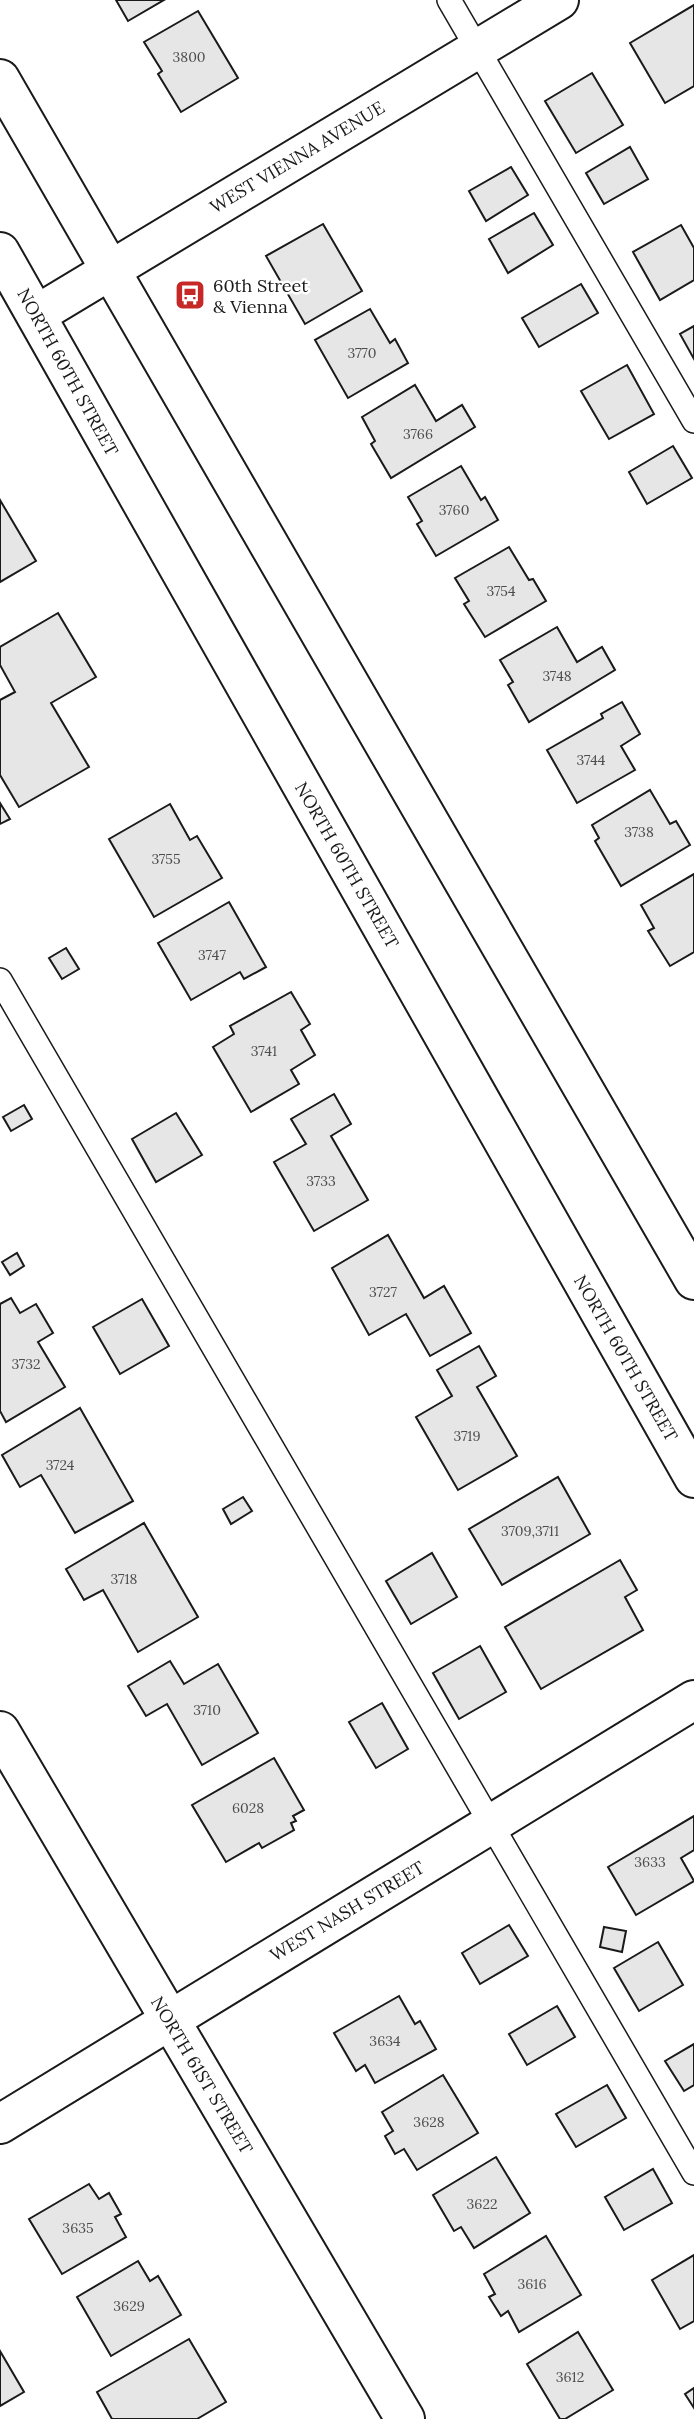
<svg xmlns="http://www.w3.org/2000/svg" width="694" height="2419" viewBox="0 0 694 2419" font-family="Lora,serif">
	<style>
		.building { fill: #e6e6e6; stroke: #1a1a1a; stroke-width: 2 }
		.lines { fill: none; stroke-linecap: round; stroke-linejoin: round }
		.lane-casing { stroke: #1a1a1a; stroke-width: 26 }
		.street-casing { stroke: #1a1a1a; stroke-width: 42 }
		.secondary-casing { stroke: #1a1a1a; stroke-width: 42 }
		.lane { stroke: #fff; stroke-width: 23 }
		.street { stroke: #fff; stroke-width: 38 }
		.secondary { stroke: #fff; stroke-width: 38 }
		.labels { text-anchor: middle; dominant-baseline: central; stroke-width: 5; stroke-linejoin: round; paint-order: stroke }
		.number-label { font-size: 14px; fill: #4d4d4d }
		.street-label { font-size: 18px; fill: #1a1a1a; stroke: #fff }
		.poi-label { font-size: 18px; fill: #1a1a1a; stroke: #fff; text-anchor: start }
	</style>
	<rect width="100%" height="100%" fill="#fff"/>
	<!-- building -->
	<g class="building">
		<path d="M116,0H164L128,21Z"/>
		<path d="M694,5V86L665,103L630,43Z"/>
		<path d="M198,11L238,78L181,112L158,74L162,71L144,42Z"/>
		<path d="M592,73L623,125L576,153L545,101Z"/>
		<path d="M630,147L648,179L604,204L586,173Z"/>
		<path d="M511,167L528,195L486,221L469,191Z"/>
		<path d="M534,213L553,245L508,273L489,239Z"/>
		<path d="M323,224L362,291L305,324L266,256Z"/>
		<path d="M681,225L694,248V280L660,300L633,252Z"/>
		<path d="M581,284L598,313L539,347L522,318Z"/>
		<path d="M370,309L390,343L395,339L408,363L348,398L315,340Z"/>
		<path d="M694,326V359L680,334Z"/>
		<path d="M627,365L654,414L609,439L581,391Z"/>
		<path d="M415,385L436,421L462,405L475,427L391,478L371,444L375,441L362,417Z"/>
		<path d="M673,446L692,478L647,504L629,472Z"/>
		<path d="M461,466L481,500L485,497L498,520L436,556L417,524L422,521L408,497Z"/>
		<path d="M0,500L36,561L0,582Z"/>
		<path d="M509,547L529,580L533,579L546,601L485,637L464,604L469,601L455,578Z"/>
		<path d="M58,613L96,677L51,703L89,767L19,807L0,775V700L15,692L0,665V647Z"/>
		<path d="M557,627L577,662L602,647L615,670L529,722L508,685L513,682L500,660Z"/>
		<path d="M622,702L640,734L621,746L635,770L577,803L547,750L603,718L601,714Z"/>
		<path d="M650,790L670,824L676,821L690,845L621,886L595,841L599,838L592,825Z"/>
		<path d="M0,803L10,819L0,824Z"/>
		<path d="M170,804L190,840L197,836L222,878L154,917L109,839Z"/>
		<path d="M694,874V952L670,966L648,931L654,928L641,905Z"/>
		<path d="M229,902L266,967L244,979L240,972L191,1000L158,943Z"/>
		<path d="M66,948L79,969L62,979L49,958Z"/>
		<path d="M291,992L310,1024L301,1030L315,1055L291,1070L299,1084L251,1112L213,1047L234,1034L230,1026Z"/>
		<path d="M334,1094L351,1124L331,1136L368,1200L314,1231L274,1162L306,1144L291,1119Z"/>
		<path d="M24,1105L32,1119L11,1131L3,1117Z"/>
		<path d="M176,1113L202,1155L156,1182L132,1139Z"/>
		<path d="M388,1235L424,1298L444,1286L471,1333L430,1356L406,1314L369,1335L332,1268Z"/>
		<path d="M17,1253L24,1266L10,1275L2,1262Z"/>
		<path d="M11,1298L20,1313L36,1304L53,1333L38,1342L65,1387L6,1422L0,1411V1304Z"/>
		<path d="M142,1299L169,1346L120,1374L93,1327Z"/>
		<path d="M479,1346L496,1376L477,1387L517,1456L458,1490L416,1417L452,1396L437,1370Z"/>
		<path d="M80,1408L133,1501L75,1533L41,1475L20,1487L2,1455Z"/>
		<path d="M558,1477L590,1534L502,1585L469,1529Z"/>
		<path d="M243,1497L252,1511L231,1524L223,1509Z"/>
		<path d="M144,1523L198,1617L138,1652L103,1590L84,1600L66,1569Z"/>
		<path d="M432,1553L457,1597L411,1624L386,1581Z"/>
		<path d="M620,1560L637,1590L625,1597L643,1630L541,1689L505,1627Z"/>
		<path d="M480,1646L506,1692L459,1719L433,1673Z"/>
		<path d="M170,1661L184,1684L218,1664L258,1733L202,1765L167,1704L146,1716L128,1686Z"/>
		<path d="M382,1703L408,1749L376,1768L349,1722Z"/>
		<path d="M274,1758L304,1810L293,1816L296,1821L291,1823L294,1830L262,1848L259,1843L226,1862L192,1805Z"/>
		<path d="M694,1816V1850L681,1858L694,1881L636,1915L608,1867Z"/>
		<path d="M509,1925L528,1956L480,1984L462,1953Z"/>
		<path d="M604,1927L626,1931L622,1952L600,1947Z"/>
		<path d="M658,1942L683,1985L639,2011L614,1968Z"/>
		<path d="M399,1996L415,2024L420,2021L436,2049L375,2083L365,2065L356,2071L334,2033Z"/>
		<path d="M557,2006L575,2037L527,2065L509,2034Z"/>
		<path d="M694,2044V2085L684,2091L665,2061Z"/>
		<path d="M443,2075L478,2133L417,2170L404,2149L395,2154L385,2136L393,2131L382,2112Z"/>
		<path d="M607,2085L626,2118L576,2147L556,2114Z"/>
		<path d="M496,2157L530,2213L474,2248L461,2227L454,2231L433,2195Z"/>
		<path d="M653,2169L672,2203L624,2230L605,2197Z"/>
		<path d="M89,2184L99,2199L109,2193L121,2214L115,2217L126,2237L62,2274L29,2219Z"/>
		<path d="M546,2236L581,2295L519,2332L508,2311L501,2316L489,2297L495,2294L484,2274Z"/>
		<path d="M694,2255V2321L680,2329L652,2280Z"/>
		<path d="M138,2261L150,2281L158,2276L181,2315L111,2356L77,2297Z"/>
		<path d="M578,2332L613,2390L565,2419H560L527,2364Z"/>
		<path d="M189,2339L226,2402L197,2419H112L97,2392Z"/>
		<path d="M0,2351L24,2392L0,2406Z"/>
		<path d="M694,2388V2408L685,2394Z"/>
	</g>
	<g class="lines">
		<!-- lane casing -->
		<g class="lane-casing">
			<g id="lane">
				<path d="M449,0L694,421"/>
				<path d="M0,980L694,2173"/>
			</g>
		</g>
		<!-- street casing -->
		<g class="street-casing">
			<g id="street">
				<path d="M36,315L559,0"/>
				<path d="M0,1731L405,2419"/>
				<path d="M0,2124L694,1700"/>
			</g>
		</g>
		<!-- secondary casing -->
		<g class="secondary-casing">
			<g id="secondary">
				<path d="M0,79L694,1280"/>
				<path d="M0,252L694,1478"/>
			</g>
		</g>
		<!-- lane -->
		<use href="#lane" class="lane"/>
		<!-- street -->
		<use href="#street" class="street"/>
		<!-- secondary -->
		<use href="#secondary" class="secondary"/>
	</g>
	<!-- icons -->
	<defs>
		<g id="bus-square" transform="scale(1.575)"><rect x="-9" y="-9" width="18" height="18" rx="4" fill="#c62828" stroke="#fff"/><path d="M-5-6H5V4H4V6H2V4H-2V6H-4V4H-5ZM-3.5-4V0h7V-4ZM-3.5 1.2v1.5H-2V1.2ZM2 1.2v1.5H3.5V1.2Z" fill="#fff"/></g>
	</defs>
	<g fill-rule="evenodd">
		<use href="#bus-square" x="190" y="295"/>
	</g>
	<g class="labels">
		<!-- number labels -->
		<g class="number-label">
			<text x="189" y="57">3800</text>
			<text x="362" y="353">3770</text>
			<text x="418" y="434">3766</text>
			<text x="454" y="510">3760</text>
			<text x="501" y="591">3754</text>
			<text x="557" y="676">3748</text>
			<text x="591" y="760">3744</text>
			<text x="639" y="832">3738</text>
			<text x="166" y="859">3755</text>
			<text x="212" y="955">3747</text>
			<text x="264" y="1051">3741</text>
			<text x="321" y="1181">3733</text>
			<text x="383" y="1292">3727</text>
			<text x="26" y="1364">3732</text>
			<text x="467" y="1436">3719</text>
			<text x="60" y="1465">3724</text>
			<text x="530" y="1531">3709,3711</text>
			<text x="124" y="1579">3718</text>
			<text x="207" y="1710">3710</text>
			<text x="248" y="1808">6028</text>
			<text x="650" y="1862">3633</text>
			<text x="385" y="2041">3634</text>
			<text x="429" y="2122">3628</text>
			<text x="482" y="2204">3622</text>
			<text x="78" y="2228">3635</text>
			<text x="532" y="2284">3616</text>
			<text x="129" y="2306">3629</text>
			<text x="570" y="2377">3612</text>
		</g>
		<!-- street labels -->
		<g class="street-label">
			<text transform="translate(297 157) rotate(-31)">WEST VIENNA AVENUE</text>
			<text transform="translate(68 372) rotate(61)">NORTH 60TH STREET</text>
			<text transform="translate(347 865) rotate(60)">NORTH 60TH STREET</text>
			<text transform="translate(626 1358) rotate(60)">NORTH 60TH STREET</text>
			<text transform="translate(347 1911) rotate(-31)">WEST NASH STREET</text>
			<text transform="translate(202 2075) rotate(59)">NORTH 61ST STREET</text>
		</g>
		<!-- poi labels -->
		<g class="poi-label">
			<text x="213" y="285">60th Street<tspan x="213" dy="21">&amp; Vienna</tspan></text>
		</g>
	</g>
</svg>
